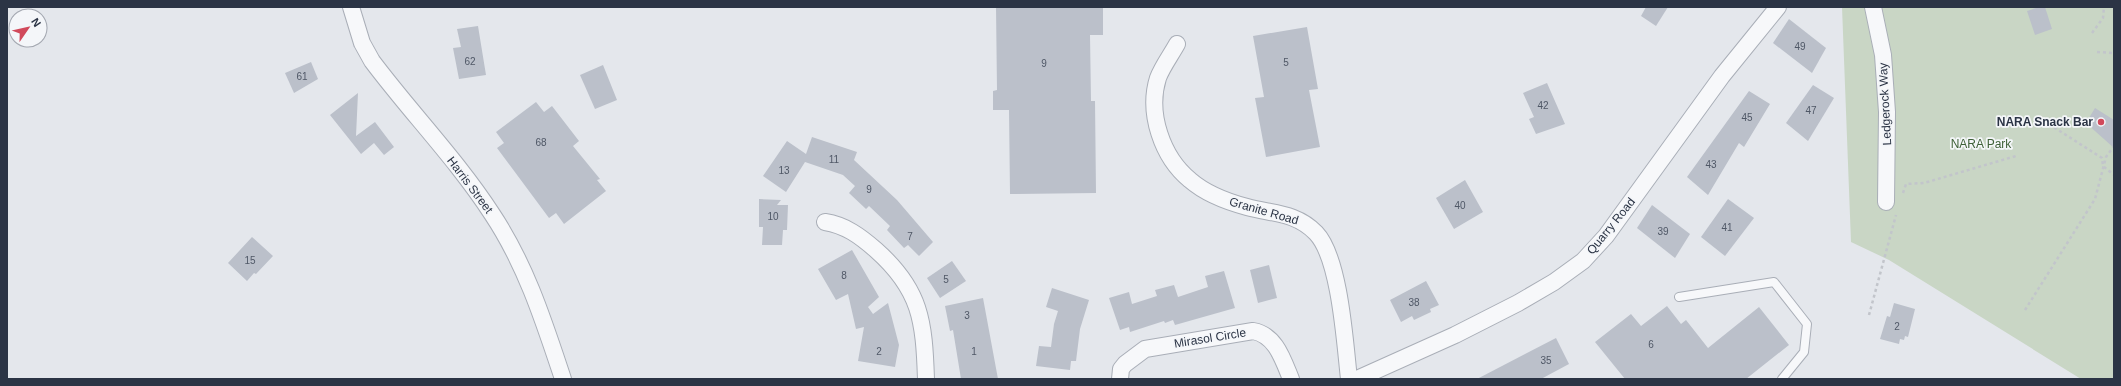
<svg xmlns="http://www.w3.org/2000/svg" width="2121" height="386" viewBox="0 0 2121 386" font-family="Arial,sans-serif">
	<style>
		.green { fill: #c9d6c5 }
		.building { fill: #bbc0ca }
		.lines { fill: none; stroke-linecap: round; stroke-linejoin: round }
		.lane-casing { stroke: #a9aeb7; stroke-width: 10 }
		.street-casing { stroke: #a9aeb7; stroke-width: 18 }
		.path { stroke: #c2c5cb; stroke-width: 2.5; stroke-dasharray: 3 3; stroke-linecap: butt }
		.lane { stroke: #f7f8fa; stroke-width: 8 }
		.street { stroke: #f7f8fa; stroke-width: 16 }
		.poi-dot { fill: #d1495b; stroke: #f4f6f9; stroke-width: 1.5 }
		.labels { text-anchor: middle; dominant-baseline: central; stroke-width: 3.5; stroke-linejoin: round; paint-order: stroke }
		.number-label { font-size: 10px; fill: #4f5766 }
		.street-label { font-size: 12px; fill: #2b3445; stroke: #f4f6f9 }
		.poi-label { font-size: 12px; font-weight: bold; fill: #2b3445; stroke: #f4f6f9; text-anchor: end }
		.park-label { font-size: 12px; fill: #3f6138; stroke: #f4f6f9 }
	</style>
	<rect width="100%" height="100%" fill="#e4e7ec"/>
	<!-- green -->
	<path class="green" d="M1842,7H2114V379H2081L1889,260L1851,242Z"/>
	<!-- building -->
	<g class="building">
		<path d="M996,7H1103V35H1090L1091,101H1095L1096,193L1010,194L1009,110H993V91L997,90Z"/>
		<path d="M1646,7H1668L1656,26L1641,16Z"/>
		<path d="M2039,7H2045L2052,29L2035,35L2027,11Z"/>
		<path d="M1789,19L1826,48L1812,73L1773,43Z"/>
		<path d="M478,26L486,75L459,79L453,48L461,47L457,29Z"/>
		<path d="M1307,27L1318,89L1309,90L1320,147L1266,157L1255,98L1264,97L1253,36Z"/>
		<path d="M311,62L318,79L294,93L285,73Z"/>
		<path d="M603,65L617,100L595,109L580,75Z"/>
		<path d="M1547,83L1565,124L1536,134L1529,119L1534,117L1523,93Z"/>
		<path d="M1813,85L1834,98L1808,141L1786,123Z"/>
		<path d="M1749,91L1770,104L1744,147L1739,143L1708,195L1687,177Z"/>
		<path d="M358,93L356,136L375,122L394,147L384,155L374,143L361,154L330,115Z"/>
		<path d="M536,102L544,112L552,106L579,141L573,146L600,179L597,180L606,191L564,224L556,213L549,218L497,148L504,143L496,132Z"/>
		<path d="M2095,108L2114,120V148L2086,123Z"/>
		<path d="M812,137L857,152L854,160L897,200L933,242L919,256L908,245L904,248L887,230L890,226L869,206L866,209L849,193L855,186L843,175L805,162L786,192L763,176L787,141L806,154Z"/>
		<path d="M1465,180L1483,212L1454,229L1436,198Z"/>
		<path d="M759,199L781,200L777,205H788L787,230H783L782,245H762L763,227H759Z"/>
		<path d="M1728,199L1754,218L1725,256L1701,237Z"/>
		<path d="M1652,205L1690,234L1675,258L1637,228Z"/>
		<path d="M252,237L273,256L256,274L254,273L247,281L228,263Z"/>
		<path d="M852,250L879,297L868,307L873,314L888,303L899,345L895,367L858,361L864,327L856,329L848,294L836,300L818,269Z"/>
		<path d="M952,261L966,281L940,298L927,278Z"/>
		<path d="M1269,265L1277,298L1258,303L1250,270Z"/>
		<path d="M1224,271L1235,308L1175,325L1173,320L1165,323L1164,321L1130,332L1129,327L1120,330L1109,298L1129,292L1132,304L1157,296L1155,290L1174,285L1178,297L1208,287L1205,276Z"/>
		<path d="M1426,281L1439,305L1430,309L1431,312L1414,320L1412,316L1401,322L1390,300Z"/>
		<path d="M1052,288L1089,300L1080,329L1076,361H1071L1070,370L1036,366L1039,346L1051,347L1054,324L1058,311L1046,307Z"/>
		<path d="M983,298L998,379H961L953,330L950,331L945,306Z"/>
		<path d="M1894,303L1915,309L1908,337L1905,336L1904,340L1900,339L1899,344L1880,339L1887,316L1890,317Z"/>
		<path d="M1667,306L1681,324L1686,320L1708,348L1759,307L1789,345L1746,379H1625L1595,342L1631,314L1641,326Z"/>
		<path d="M1556,338L1569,364L1541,379H1477Z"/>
	</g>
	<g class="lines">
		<!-- lane casing -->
		<g class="lane-casing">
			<path id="lane" d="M1679,297L1774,282L1807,324L1804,352L1782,379"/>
		</g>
		<!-- street casing -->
		<g class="street-casing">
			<g id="street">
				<path d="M351,7L362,43L372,61C411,113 457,160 492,214C526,265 544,322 563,379"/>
				<path d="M1873,7L1883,55L1887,112L1886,202"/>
				<path d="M1177,44C1171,55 1162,67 1158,78C1147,113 1162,157 1190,180C1205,193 1228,202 1247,207C1272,214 1296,212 1316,233C1340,258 1345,344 1349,379"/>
				<path d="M825,222C845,225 860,236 876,250C921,290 924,321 926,379"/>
				<path d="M1120,379L1121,369L1125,364L1145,349L1253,331C1276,335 1283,360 1291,379"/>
				<path d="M1357,379L1455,335L1518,303L1554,282L1583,261L1606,236L1722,76L1778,7"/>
			</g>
		</g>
		<!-- path -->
		<g class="path">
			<path d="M2092,33L2103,18L2104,7"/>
			<path d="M2097,52L2114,53"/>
			<path d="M2044,121L2102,158L2103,166L2114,175"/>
			<path d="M1903,193L1906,184L1924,183L2016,156"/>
			<path d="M2025,310L2095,199L2106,157L2114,146"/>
			<path d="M1869,315L1896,215"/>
		</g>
		<!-- lane -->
		<use href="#lane" class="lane"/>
		<!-- street -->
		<use href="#street" class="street"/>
	</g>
	<!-- markers -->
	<circle class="poi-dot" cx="2101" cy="122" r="4"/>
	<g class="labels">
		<!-- number labels -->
		<g class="number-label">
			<text x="1800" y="46">49</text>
			<text x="470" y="61">62</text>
			<text x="1286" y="62">5</text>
			<text x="1044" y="63">9</text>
			<text x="302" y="76">61</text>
			<text x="1543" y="105">42</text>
			<text x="1811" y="110">47</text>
			<text x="1747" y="117">45</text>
			<text x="541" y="142">68</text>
			<text x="834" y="159">11</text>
			<text x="1711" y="164">43</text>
			<text x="784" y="170">13</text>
			<text x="869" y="189">9</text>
			<text x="1460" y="205">40</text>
			<text x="773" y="216">10</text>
			<text x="1727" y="227">41</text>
			<text x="1663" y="231">39</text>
			<text x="910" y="236">7</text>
			<text x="250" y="260">15</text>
			<text x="844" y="275">8</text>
			<text x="946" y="279">5</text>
			<text x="1414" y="302">38</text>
			<text x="967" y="315">3</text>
			<text x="1897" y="326">2</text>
			<text x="1651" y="344">6</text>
			<text x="879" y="351">2</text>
			<text x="974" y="351">1</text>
			<text x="1546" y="360">35</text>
		</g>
		<!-- street labels -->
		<g class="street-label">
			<text transform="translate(1885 104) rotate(-93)">Ledgerock Way</text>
			<text transform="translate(470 185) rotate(53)">Harris Street</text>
			<text transform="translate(1264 211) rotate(16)">Granite Road</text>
			<text transform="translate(1611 226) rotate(-51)">Quarry Road</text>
			<text transform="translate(1210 338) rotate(-9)">Mirasol Circle</text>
		</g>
		<!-- poi labels -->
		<g class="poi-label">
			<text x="2093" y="122">NARA Snack Bar</text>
		</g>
		<!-- park labels -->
		<g class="park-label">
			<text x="1981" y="144">NARA Park</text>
		</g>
	</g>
	<!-- border -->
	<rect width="2121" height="386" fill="none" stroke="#2b3445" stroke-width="16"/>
	<!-- north arrow -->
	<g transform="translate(28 28) rotate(56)"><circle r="19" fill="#f4f6f9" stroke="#a4a8b1"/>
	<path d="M0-3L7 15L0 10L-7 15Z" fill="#d1495b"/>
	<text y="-6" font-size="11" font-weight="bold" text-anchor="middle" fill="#2b3445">N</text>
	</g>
</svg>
